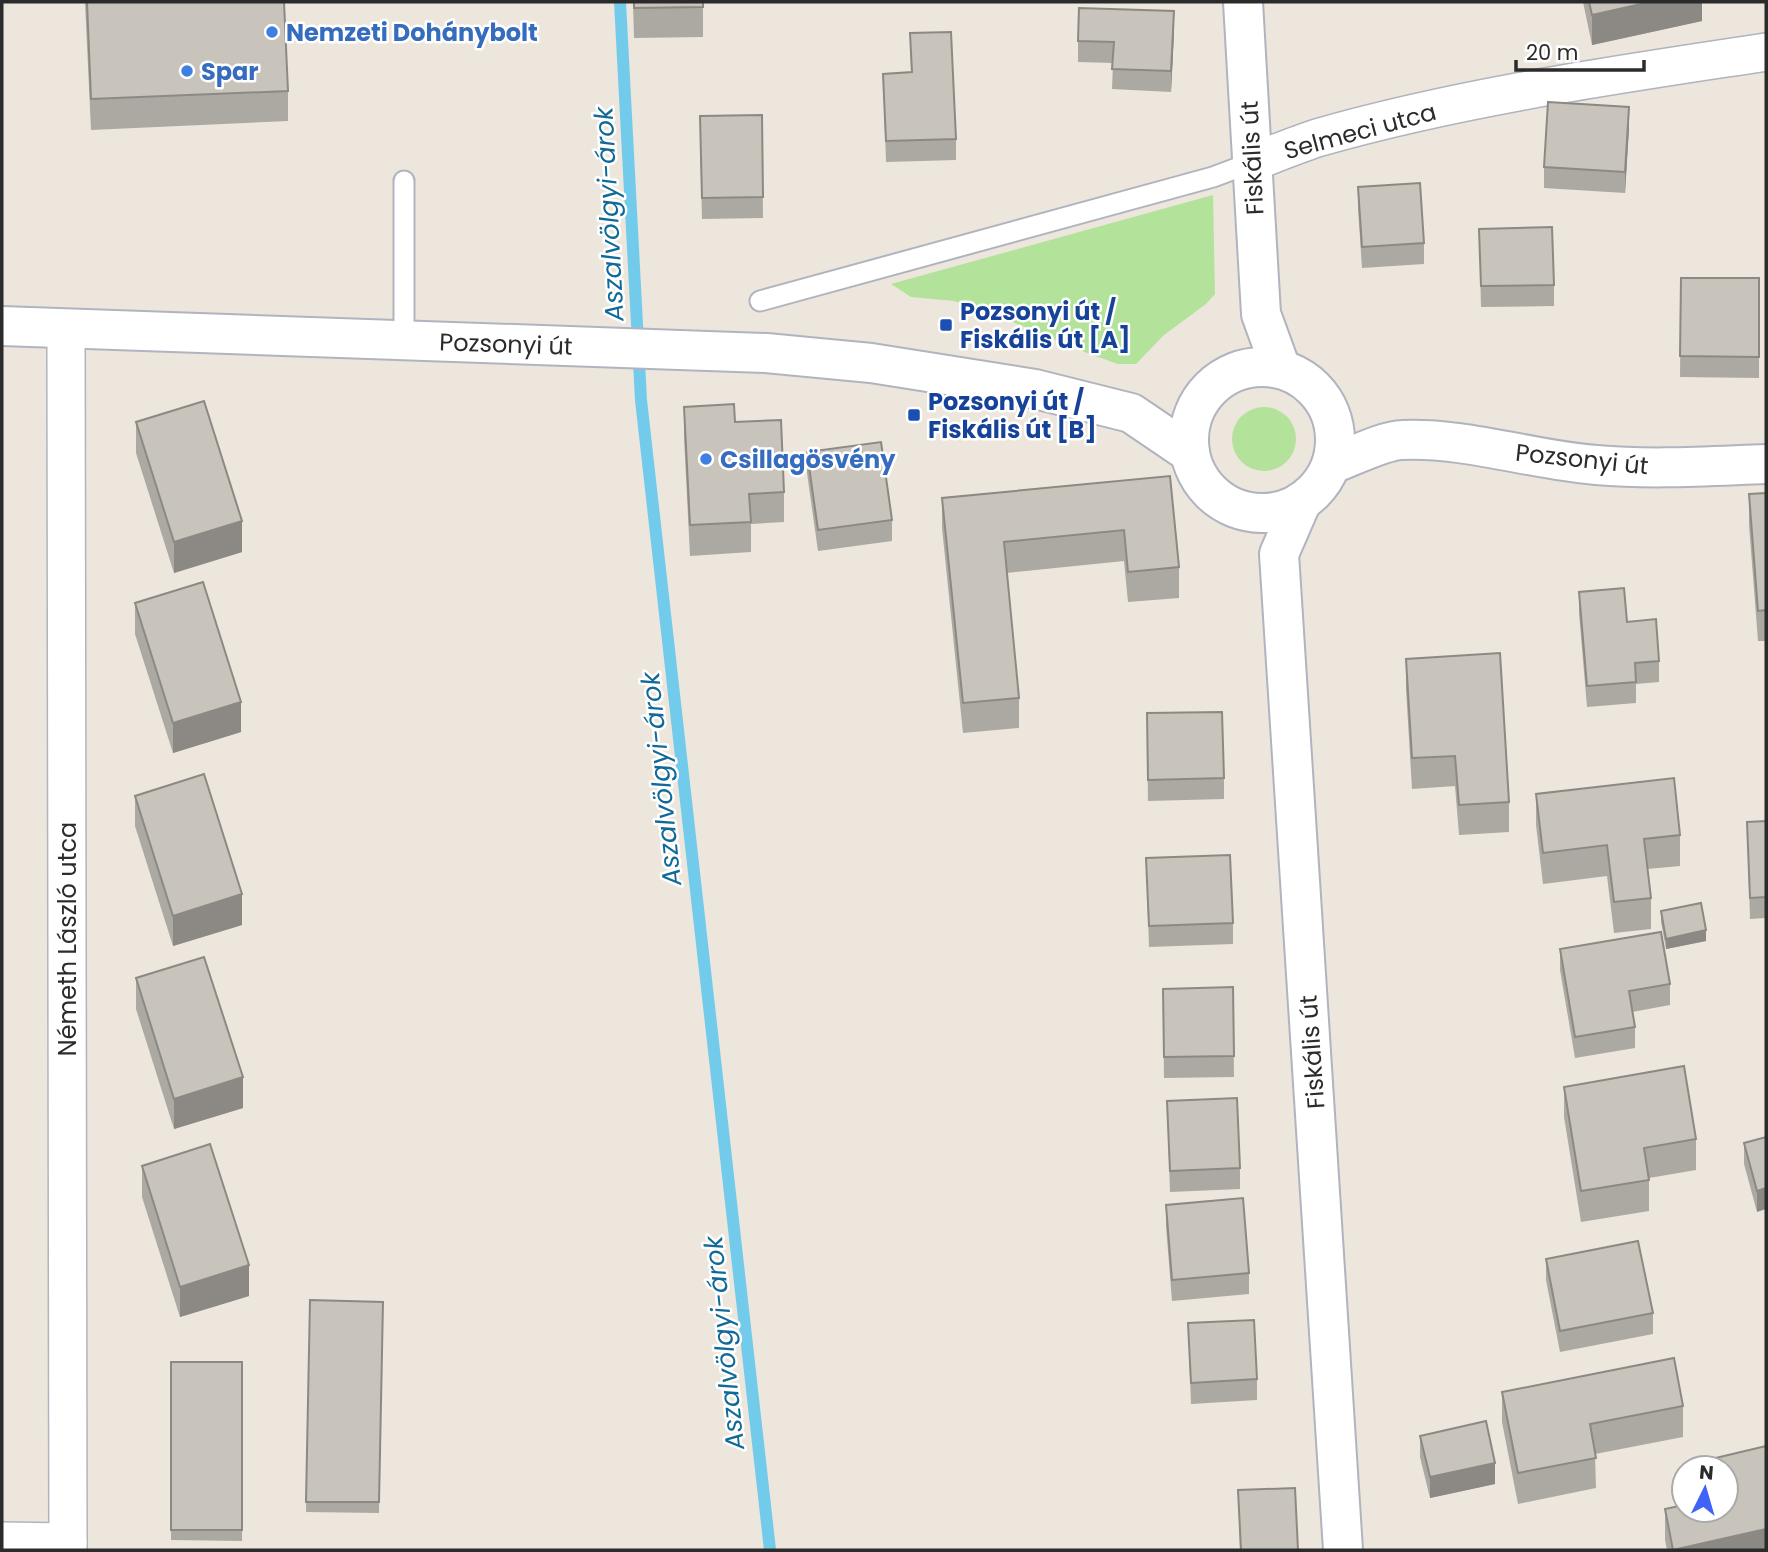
<svg xmlns="http://www.w3.org/2000/svg" width="1768" height="1552" viewBox="0 0 1768 1552" font-family="Poppins,sans-serif">
	<style>
		.green { fill: #b3e29b }
		.lines { fill: none; stroke-linecap: round; stroke-linejoin: round }
		.stream { stroke: #73cbec; stroke-width: 12 }
		.lane-casing { stroke: #b1b4be; stroke-width: 23 }
		.street-casing { stroke: #b1b4be; stroke-width: 40 }
		.secondary-casing { stroke: #b1b4be; stroke-width: 42 }
		.lane { stroke: #fff; stroke-width: 19 }
		.street { stroke: #fff; stroke-width: 37 }
		.secondary { stroke: #fff; stroke-width: 38 }
		.wall { fill: #aca9a2 }
		.shaded-wall { fill: #8c8984 }
		.building { fill: #c8c4bc; stroke: #8c8984; stroke-width: 2 }
		.shop-dot { fill: #3f7fe0; stroke: #fff; stroke-width: 2.5 }
		.transit-dot { fill: #1a4fb4; stroke: #fff; stroke-width: 2.5 }
		.labels { text-anchor: middle; dominant-baseline: central; stroke-width: 5; stroke-linejoin: round; paint-order: stroke }
		.shop-label { font-size: 24px; font-weight: bold; fill: #366cbe; stroke: #fff; text-anchor: start }
		.street-label { font-size: 24px; fill: #2b2b2b; stroke: #fff }
		.transit-label { font-size: 24px; font-weight: bold; fill: #164399; stroke: #fff; text-anchor: start }
		.water-label { font-size: 26px; font-style: italic; fill: #106a99; stroke: #fff }
	</style>
	<rect width="100%" height="100%" fill="#ece6dd"/>
	<!-- green -->
	<g class="green">
		<path d="M1213,195L1215,294L1206,304L1164,335L1136,364H1118L1087,353L984,310L954,301L911,297L891,284Z"/>
		<circle cx="1264" cy="439" r="32"/>
	</g>
	<g class="lines">
		<!-- stream -->
		<path class="stream" d="M620,2L641,400L770,1550"/>
		<!-- lane casing -->
		<g class="lane-casing">
			<g id="lane">
				<path d="M760,301L1213,177L1253,162"/>
				<path d="M404,340V181"/>
			</g>
		</g>
		<!-- street casing -->
		<g class="street-casing">
			<g id="street">
				<path d="M1253,162C1274,154 1296,145 1317,138C1464,96 1616,75 1766,52"/>
				<path d="M66,329L68,1550"/>
				<path d="M2,1541L68,1542"/>
			</g>
		</g>
		<!-- secondary casing -->
		<g class="secondary-casing">
			<g id="secondary">
				<path d="M1243,2L1261,314L1281,369"/>
				<path d="M2,326L766,353L871,363L1035,389L1131,413L1190,453"/>
				<circle cx="1262" cy="440" r="73"/>
				<path d="M1332,464C1349,458 1385,440 1402,440C1464,437 1533,460 1596,465C1653,470 1710,466 1766,464"/>
				<path d="M1302,501L1279,554L1343,1550"/>
			</g>
		</g>
		<!-- lane -->
		<use href="#lane" class="lane"/>
		<!-- street -->
		<use href="#street" class="street"/>
		<!-- secondary -->
		<use href="#secondary" class="secondary"/>
	</g>
	<!-- wall -->
	<g class="wall">
		<path d="M85,2H284L288,91V121L91,130Z"/>
		<path d="M633,2H703V37L634,38Z"/>
		<path d="M1583,2H1702V21L1592,45Z"/>
		<path d="M1174,32L1171,92L1112,89L1113,63L1078,62V41Z"/>
		<path d="M910,33L956,139V160L886,162L883,74L911,72Z"/>
		<path d="M762,115L763,218L702,219L700,137Z"/>
		<path d="M1629,128L1625,193L1544,188V167Z"/>
		<path d="M1358,187L1424,243V264L1362,268L1358,208Z"/>
		<path d="M1479,229L1554,285V306L1481,307Z"/>
		<path d="M1681,278H1759V378L1680,377Z"/>
		<path d="M684,407L735,422L784,492V522L751,524V552L690,556L684,437Z"/>
		<path d="M136,422L242,552L174,573L136,453Z"/>
		<path d="M807,452L892,520V541L818,551L807,473Z"/>
		<path d="M1170,476L1179,567V598L1128,602L1124,561L1007,573L1019,698V728L963,733L942,528V498Z"/>
		<path d="M1766,493V641H1758L1749,525V494Z"/>
		<path d="M1579,592L1627,622L1659,661V682L1636,684V703L1587,707L1579,613Z"/>
		<path d="M135,603L241,732L173,753L135,634Z"/>
		<path d="M1406,659L1509,802V832L1459,835L1455,786L1412,789L1406,689Z"/>
		<path d="M1147,734L1224,778V799L1148,801Z"/>
		<path d="M1536,794L1680,835V866L1647,869L1651,898V929L1614,933L1607,876L1543,884L1536,825Z"/>
		<path d="M135,796L242,925L173,946L135,826Z"/>
		<path d="M1766,821V918L1750,919L1747,822Z"/>
		<path d="M1146,858L1233,923V944L1149,947Z"/>
		<path d="M1661,911L1706,941L1666,949L1661,922Z"/>
		<path d="M1560,949L1670,984V1005L1632,1012L1635,1027V1048L1575,1058L1560,970Z"/>
		<path d="M136,978L243,1108L174,1129L136,1009Z"/>
		<path d="M1233,987L1234,1077L1164,1078L1163,989Z"/>
		<path d="M1564,1087L1696,1139V1170L1649,1178V1211L1581,1222L1564,1117Z"/>
		<path d="M1167,1101L1240,1168V1189L1170,1192Z"/>
		<path d="M1766,1137L1757,1212L1744,1164V1143Z"/>
		<path d="M142,1166L249,1296L180,1317L142,1197Z"/>
		<path d="M1166,1205L1249,1273V1294L1172,1301L1166,1226Z"/>
		<path d="M1546,1259L1653,1313V1334L1560,1352L1546,1280Z"/>
		<path d="M310,1300L383,1302L379,1513L306,1512Z"/>
		<path d="M1188,1323L1257,1379V1400L1191,1404Z"/>
		<path d="M171,1362H242V1541L171,1540Z"/>
		<path d="M1502,1392L1683,1406V1437L1595,1454L1596,1488L1518,1504L1502,1422Z"/>
		<path d="M1420,1436L1495,1484L1430,1498L1420,1457Z"/>
		<path d="M1766,1446V1550H1667L1665,1540V1509L1684,1505V1510H1726V1468H1703V1461Z"/>
		<path d="M1238,1490L1298,1550H1240Z"/>
	</g>
	<!-- shaded-wall -->
	<g class="shaded-wall">
		<path d="M1650,2H1702V21L1592,45V15Z"/>
		<path d="M1174,11V32L1171,92V71Z"/>
		<path d="M1629,107V128L1625,193V172Z"/>
		<path d="M242,521V552L174,573V542Z"/>
		<path d="M241,702V732L173,753V723Z"/>
		<path d="M242,894V925L173,946V916Z"/>
		<path d="M1706,930V941L1666,949V939Z"/>
		<path d="M243,1077V1108L174,1129V1099Z"/>
		<path d="M1766,1188V1209L1757,1212V1191Z"/>
		<path d="M249,1265V1296L180,1317V1287Z"/>
		<path d="M1495,1463V1484L1430,1498V1477Z"/>
		<path d="M1766,1529V1550H1673Z"/>
	</g>
	<!-- building -->
	<g class="building">
		<path d="M87,2H284L288,91L91,99Z"/>
		<path d="M634,2H703V7L634,8Z"/>
		<path d="M1589,2H1650L1592,15Z"/>
		<path d="M1079,8L1174,11L1171,71L1112,69L1114,42L1078,41Z"/>
		<path d="M951,32L956,139L886,141L883,74L912,72L910,33Z"/>
		<path d="M1548,102L1629,107L1625,172L1544,167Z"/>
		<path d="M762,115L763,197L702,198L700,116Z"/>
		<path d="M1420,183L1424,243L1362,247L1358,187Z"/>
		<path d="M1552,227L1554,285L1481,286L1479,229Z"/>
		<path d="M1681,278H1759V357L1680,356Z"/>
		<path d="M204,401L242,521L174,542L136,422Z"/>
		<path d="M734,404L735,422L781,420L784,492L749,494L751,522L690,525L684,407Z"/>
		<path d="M881,442L892,520L818,530L807,452Z"/>
		<path d="M1170,476L1179,567L1128,572L1124,530L1004,542L1019,698L963,703L942,498Z"/>
		<path d="M1766,493V610L1758,611L1749,494Z"/>
		<path d="M203,582L241,702L173,723L135,603Z"/>
		<path d="M1624,588L1627,622L1656,619L1659,661L1635,663L1636,682L1587,686L1579,592Z"/>
		<path d="M1500,653L1509,802L1459,805L1455,756L1412,758L1406,659Z"/>
		<path d="M1222,712L1224,778L1148,780L1147,713Z"/>
		<path d="M204,774L242,894L173,916L135,796Z"/>
		<path d="M1674,778L1680,835L1644,839L1651,898L1614,902L1607,845L1543,853L1536,794Z"/>
		<path d="M1766,821V897L1750,898L1747,822Z"/>
		<path d="M1230,855L1233,923L1149,926L1146,858Z"/>
		<path d="M1701,903L1706,930L1666,939L1661,911Z"/>
		<path d="M1661,932L1670,984L1629,991L1635,1027L1575,1037L1560,949Z"/>
		<path d="M204,957L243,1077L174,1099L136,978Z"/>
		<path d="M1233,987L1234,1056L1164,1057L1163,989Z"/>
		<path d="M1684,1066L1696,1139L1644,1148L1649,1180L1581,1191L1564,1087Z"/>
		<path d="M1237,1098L1240,1168L1170,1171L1167,1101Z"/>
		<path d="M1766,1137V1188L1757,1191L1744,1143Z"/>
		<path d="M210,1144L249,1265L180,1287L142,1166Z"/>
		<path d="M1243,1198L1249,1273L1172,1280L1166,1205Z"/>
		<path d="M1638,1241L1653,1313L1560,1331L1546,1259Z"/>
		<path d="M310,1300L383,1302L379,1502H306Z"/>
		<path d="M1254,1320L1257,1379L1191,1383L1188,1323Z"/>
		<path d="M1674,1358L1683,1406L1590,1424L1596,1458L1518,1473L1502,1392Z"/>
		<rect x="171" y="1362" width="71" height="168"/>
		<path d="M1486,1421L1495,1463L1430,1477L1420,1436Z"/>
		<path d="M1766,1446V1529L1673,1550L1665,1509L1684,1505V1510H1726V1468H1705L1703,1461Z"/>
		<path d="M1295,1488L1298,1550H1241L1238,1490Z"/>
	</g>
	<!-- markers -->
	<g class="shop-dot">
		<circle cx="272" cy="32" r="7"/>
		<circle cx="187" cy="71" r="7"/>
		<circle cx="706" cy="459" r="7"/>
	</g>
	<g class="transit-dot">
		<rect x="939" y="318" width="14" height="14" rx="3.5"/>
		<rect x="907" y="408" width="14" height="14" rx="3.5"/>
	</g>
	<g class="labels">
		<!-- shop labels -->
		<g class="shop-label">
			<text x="286" y="32">Nemzeti Dohánybolt</text>
			<text x="201" y="71">Spar</text>
			<text x="720" y="459">Csillagösvény</text>
		</g>
		<!-- street labels -->
		<g class="street-label">
			<text transform="translate(1360 131) rotate(-15)">Selmeci utca</text>
			<text transform="translate(1252 158) rotate(-93)">Fiskális út</text>
			<text transform="translate(506 344) rotate(2)">Pozsonyi út</text>
			<text transform="translate(1582 459) rotate(6)">Pozsonyi út</text>
			<text transform="translate(67 939) rotate(-90)">Németh László utca</text>
			<text transform="translate(1312 1052) rotate(-94)">Fiskális út</text>
		</g>
		<!-- transit labels -->
		<g class="transit-label">
			<text x="960" y="311">Pozsonyi út /<tspan x="960" dy="28">Fiskális út [A]</tspan></text>
			<text x="928" y="401">Pozsonyi út /<tspan x="928" dy="28">Fiskális út [B]</tspan></text>
		</g>
		<!-- water labels -->
		<g class="water-label">
			<text transform="translate(609 214) rotate(-93)">Aszalvölgyi-árok</text>
			<text transform="translate(661 779) rotate(-96)">Aszalvölgyi-árok</text>
			<text transform="translate(724 1343) rotate(-96)">Aszalvölgyi-árok</text>
		</g>
	</g>
	<!-- border -->
	<rect width="1768" height="1552" fill="none" stroke="#2b2b2b" stroke-width="7"/>
	<!-- north arrow -->
	<g transform="translate(1705 1489) rotate(5)"><circle r="33" fill="#ffffff" stroke="#aaaaaa" stroke-width="2"/>
	<path d="M0-5L12 26L0 18L-12 26Z" fill="#4162f6"/>
	<text y="-10" font-size="19" font-weight="bold" text-anchor="middle" fill="#2b2b2b">N</text>
	</g>
	<!-- scale -->
	<path d="M1516 60v10h128v-10" fill="none" stroke="#2b2b2b" stroke-width="3.5"/>
	<text x="1526" y="60" font-size="21" fill="#2b2b2b" stroke="#ffffff" stroke-width="5" paint-order="stroke">20 m</text>
</svg>
